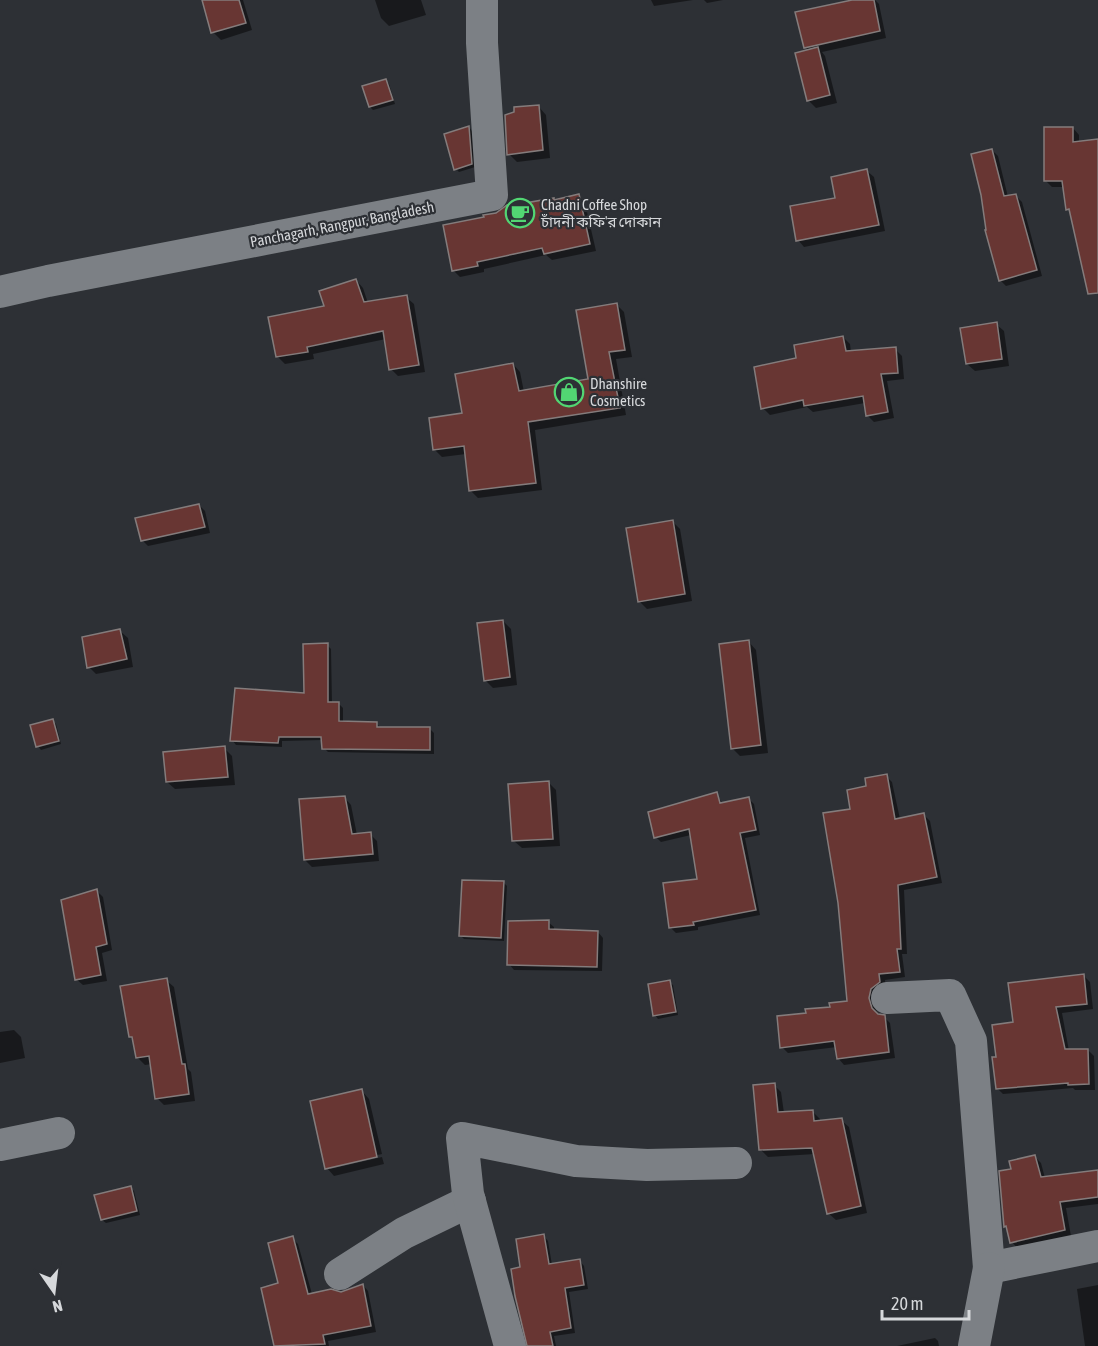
<svg xmlns="http://www.w3.org/2000/svg" width="1098" height="1346" viewBox="0 0 1098 1346" font-family="'Asap Condensed','Noto Sans Bengali',sans-serif">
	<style>
		.shadow { fill: #0007 }
		.building { fill: #683633; stroke: #847c7c; stroke-width: 1.5 }
		.lines { fill: none; stroke-linecap: round; stroke-linejoin: round }
		.minor { stroke: #7c8085; stroke-width: 32 }
		.labels { text-anchor: middle; dominant-baseline: central; stroke-width: 4.5; stroke-linejoin: round; paint-order: stroke }
		.poi-label { font-size: 15px; fill: #d6d8db; stroke: #2d3035; text-anchor: start }
		.street-label { font-size: 15px; fill: #d6d8db; stroke: #2d3035 }
	</style>
	<rect width="100%" height="100%" fill="#2d3035"/>
	<!-- shadow -->
	<g class="shadow">
		<path d="M203,0H243L252,30L221,40L213,32Z"/>
		<path d="M375,0H421L426,15L389,26L381,18Z"/>
		<path d="M651,0H693L654,6Z"/>
		<path d="M704,0H723L707,3Z"/>
		<path d="M859,0H875L879,4L886,38L822,52L825,56L837,103L816,108L808,100L809,51L806,48Z"/>
		<path d="M386,80L389,84L395,104L373,110L370,107Z"/>
		<path d="M539,107L546,115L550,158L517,162L509,154Z"/>
		<path d="M469,127L472,131L475,167L459,172L456,169Z"/>
		<path d="M1073,128L1079,135V143L1098,141V260L1068,209L1064,187H1052L1046,181Z"/>
		<path d="M992,150L998,156L1008,197L1016,196L1022,202L1042,276L1006,286L1000,280Z"/>
		<path d="M867,171L874,177L885,231L804,247L798,240Z"/>
		<path d="M578,196L585,203L596,251L552,260L546,255L484,269V272L460,277L453,270L486,219L520,206Z"/>
		<path d="M356,280L363,288L368,303L406,297L414,304L425,372L398,376L391,369L386,339L313,354L314,359L285,364L278,357L326,307Z"/>
		<path d="M616,304L624,312L632,357L616,359L626,415L535,430L542,490L478,498L471,491L466,454L442,457L435,450L464,415L513,364L520,372L524,392L590,380Z"/>
		<path d="M996,324L1004,331L1009,366L975,371L967,364Z"/>
		<path d="M843,337L850,344L851,352L895,349L902,356L904,379L887,381L894,418L874,422L867,415L865,403L813,412L807,407L770,415L763,408L798,359Z"/>
		<path d="M199,505L205,511L210,533L148,546L142,540Z"/>
		<path d="M673,522L680,529L692,601L647,609L639,601Z"/>
		<path d="M503,621L511,629L517,685L493,688L485,680Z"/>
		<path d="M120,631L128,638L133,667L96,674L89,667Z"/>
		<path d="M749,642L756,650L768,753L740,756L732,748Z"/>
		<path d="M327,645L331,649L332,704H339L343,708V722L376,723L381,728H429L434,733V754L328,752L324,748L323,740L282,741V747L236,745L232,740L306,694Z"/>
		<path d="M52,721L56,724L61,744L41,750L38,746Z"/>
		<path d="M224,748L232,756L235,785L175,789L167,782Z"/>
		<path d="M886,776L892,782L900,819L924,815L930,821L942,883L904,890L907,954H902L905,977L885,980L886,988L875,1005L878,1015L884,1017L890,1023L895,1058L844,1065L838,1058L837,1047L788,1053L782,1047L808,1014L848,1002L851,810L868,787Z"/>
		<path d="M548,782L556,790L560,846L522,848L514,841Z"/>
		<path d="M716,794L723,804L748,798L754,804L760,835L745,838L760,915L698,927V930L676,933L670,927L699,880L691,835L661,842L656,837Z"/>
		<path d="M344,797L351,805L357,835L370,834L377,841L379,861L312,867L305,860Z"/>
		<path d="M503,882L507,886L504,941L464,939L461,936Z"/>
		<path d="M97,891L103,897L112,950L102,953L107,981L83,985L76,979Z"/>
		<path d="M548,922L554,927V931L598,932L603,938L602,971L514,970L509,964Z"/>
		<path d="M1084,976L1090,982L1093,1009L1062,1013L1069,1051L1088,1050L1094,1056L1095,1090H1075L1073,1088L1003,1094L997,1088L998,1058L1014,1023Z"/>
		<path d="M166,980L174,987L188,1069L191,1072L195,1101L164,1105L157,1098L152,1064L145,1065L138,1058L134,1041L130,1037Z"/>
		<path d="M669,982L673,985L678,1015L658,1019L655,1015Z"/>
		<path d="M14,1030L21,1037L25,1058L0,1063V1032Z"/>
		<path d="M774,1085L781,1092L784,1113L813,1112L820,1119V1122L841,1120L849,1127L867,1213L836,1220L828,1213L815,1154L768,1157L761,1150Z"/>
		<path d="M362,1091L369,1099L382,1154L330,1166V1169L382,1157L384,1164L334,1176L327,1168Z"/>
		<path d="M1035,1157L1041,1163L1045,1178L1098,1172V1204L1066,1208L1071,1236L1018,1249L1012,1242L1009,1230L1005,1226L1013,1170Z"/>
		<path d="M130,1187L134,1191L140,1215L106,1223L102,1220Z"/>
		<path d="M544,1236L548,1241L552,1265L580,1261L584,1266L588,1289L569,1292L575,1333L554,1336L556,1346H528L522,1269Z"/>
		<path d="M292,1238L298,1244L312,1294L342,1293L363,1285L368,1291L376,1332L328,1341L329,1346H275L263,1289L280,1284Z"/>
		<path d="M1098,1285V1346H1085L1077,1289Z"/>
		<path d="M935,1338L938,1341L939,1346H897Z"/>
	</g>
	<!-- building -->
	<g class="building">
		<path d="M202,0H239L246,23L211,33Z"/>
		<path d="M852,0H874L880,31L804,48L795,12Z"/>
		<path d="M818,47L830,95L807,101L795,53Z"/>
		<path d="M386,79L393,100L369,107L362,86Z"/>
		<path d="M539,105L543,150L507,155L505,115L514,112V107Z"/>
		<path d="M469,126L472,164L454,170L444,134Z"/>
		<path d="M1044,127H1073V142L1098,139V293L1088,294L1069,209L1066,210L1062,181H1044Z"/>
		<path d="M992,149L1004,196L1016,194L1037,270L999,281L985,230H986L981,195L971,154Z"/>
		<path d="M867,169L879,225L796,241L790,206L835,198L831,177Z"/>
		<path d="M579,194L590,244L544,254L542,248L477,262L478,266L452,271L443,225L484,217L483,215L496,213L507,205L519,202V204L554,198V200Z"/>
		<path d="M356,279L364,302L407,295L419,365L389,370L383,331L307,347L308,352L276,357L268,317L324,306L319,291Z"/>
		<path d="M617,303L625,350L609,352L620,408L528,422L536,483L469,491L464,446L433,450L429,418L462,413L455,374L513,363L519,391L588,379L576,310Z"/>
		<path d="M997,322L1002,359L966,364L960,328Z"/>
		<path d="M843,336L846,351L896,347L898,373L881,374L888,412L866,416L863,396L804,406L803,400L761,409L754,367L796,358L794,345Z"/>
		<path d="M199,504L205,527L141,541L135,518Z"/>
		<path d="M673,520L685,594L638,602L626,528Z"/>
		<path d="M503,620L510,677L484,681L477,623Z"/>
		<path d="M120,629L127,659L87,668L82,637Z"/>
		<path d="M749,640L761,745L731,749L719,644Z"/>
		<path d="M328,643V702H339V721L377,722V727H430V750L322,749L321,737H279L278,743L230,741L235,688L304,693L303,644Z"/>
		<path d="M53,719L59,741L36,747L30,725Z"/>
		<path d="M225,746L228,777L166,782L163,752Z"/>
		<path d="M887,774L895,819L924,813L937,877L898,885L901,949H897L900,972L879,974L880,982L871,989L869,998L872,1008L878,1014L885,1015L889,1052L837,1059L834,1041L780,1048L777,1016L806,1013L805,1009L830,1007L829,1003L847,1001L838,903L823,813L850,809L847,790L866,786L865,778Z"/>
		<path d="M549,781L553,839L512,841L508,784Z"/>
		<path d="M717,792L720,803L749,797L756,830L740,833L756,910L693,922L694,925L669,928L663,883L697,879L689,829L654,838L648,812Z"/>
		<path d="M345,796L352,834L371,832L373,854L304,860L299,799Z"/>
		<path d="M462,880L504,881L501,938L459,936Z"/>
		<path d="M97,889L107,944L96,947L101,975L75,980L61,900Z"/>
		<path d="M549,920V929L598,931L597,967L507,965L508,921Z"/>
		<path d="M1084,974L1087,1004L1056,1007L1065,1049H1088L1089,1084L1068,1085V1083L996,1089L992,1057H996L992,1025L1013,1022L1008,983Z"/>
		<path d="M167,978L182,1064H185L189,1094L155,1099L149,1056L136,1058L132,1037H129L120,986Z"/>
		<path d="M670,980L676,1012L653,1016L648,984Z"/>
		<path d="M775,1083L778,1112L813,1110L814,1121L842,1118L861,1206L827,1214L812,1148L759,1150L753,1085Z"/>
		<path d="M362,1089L377,1157L325,1169L310,1101Z"/>
		<path d="M1035,1155L1041,1177L1098,1170V1197L1060,1202L1065,1230L1010,1243L1006,1226L1004,1227L999,1171L1011,1169L1009,1161Z"/>
		<path d="M131,1186L137,1211L101,1220L94,1195Z"/>
		<path d="M544,1234L549,1264L580,1259L584,1285L565,1288L571,1328L550,1332L553,1346H527L515,1296L511,1269L520,1267L516,1239Z"/>
		<path d="M293,1236L308,1294L331,1289L341,1292L363,1284L371,1326L323,1335L325,1344L274,1346L261,1288L278,1283L268,1243Z"/>
	</g>
	<g class="lines">
		<!-- minor -->
		<g class="minor">
			<path d="M0,292L48,281L492,195L482,43V0"/>
			<path d="M887,998L950,995L971,1041L989,1268L1098,1246"/>
			<path d="M0,1145L59,1133"/>
			<path d="M340,1274L404,1233L470,1201"/>
			<path d="M510,1346L468,1194L462,1138L576,1161L647,1165L736,1163"/>
			<path d="M974,1346L989,1268"/>
		</g>
	</g>
	<!-- icons -->
	<defs>
		<g id="cafe-ring" transform="scale(1.5)"><circle r="9.5" fill="#2d3035" stroke="#52d673" stroke-width="1.5"/><path d="M-5.5-4.5H6V0H3Q3 3.5 0 3.5H-2.5Q-5.5 3.5-5.5 0ZM3-3.2v2h1.7v-2ZM-6 4.5H4V6H-6Z" fill="#52d673"/></g>
		<g id="shop-ring" transform="scale(1.5)"><circle r="9.5" fill="#2d3035" stroke="#52d673" stroke-width="1.5"/><path d="M-5-2.5h2.3a2.7 3.5 0 0 1 5.4 0H5L5.5 6h-11ZM-1.5-2.5h3a1.5 2.3 0 0 0-3 0Z" fill="#52d673"/></g>
	</defs>
	<g fill-rule="evenodd">
		<use href="#cafe-ring" x="520" y="213"/>
		<use href="#shop-ring" x="569" y="392"/>
	</g>
	<g class="labels">
		<!-- poi labels -->
		<g class="poi-label">
			<text x="541" y="204">Chadni Coffee Shop<tspan x="541" dy="17">চাঁদনী কফি'র দোকান</tspan></text>
			<text x="590" y="383">Dhanshire<tspan x="590" dy="17">Cosmetics</tspan></text>
		</g>
		<!-- street labels -->
		<g class="street-label">
			<text transform="translate(342 224) rotate(-11)">Panchagarh, Rangpur, Bangladesh</text>
		</g>
	</g>
	<!-- north arrow -->
	<g transform="translate(54 1292) rotate(166)" stroke="#2d3035" stroke-width="4.5" paint-order="stroke">
	<path d="M0-4.5L10 22L0 15L-10 22Z" fill="#d6d8db"/>
	<text y="-9" font-size="16" font-weight="bold" text-anchor="middle" fill="#d6d8db">N</text>
	</g>
	<!-- scale -->
	<path d="M882 1310v9h87v-9" fill="none" stroke="#d6d8db" stroke-width="3"/>
	<text x="891" y="1310" font-size="18" fill="#d6d8db" stroke="#2d3035" stroke-width="4.5" paint-order="stroke">20 m</text>
</svg>
